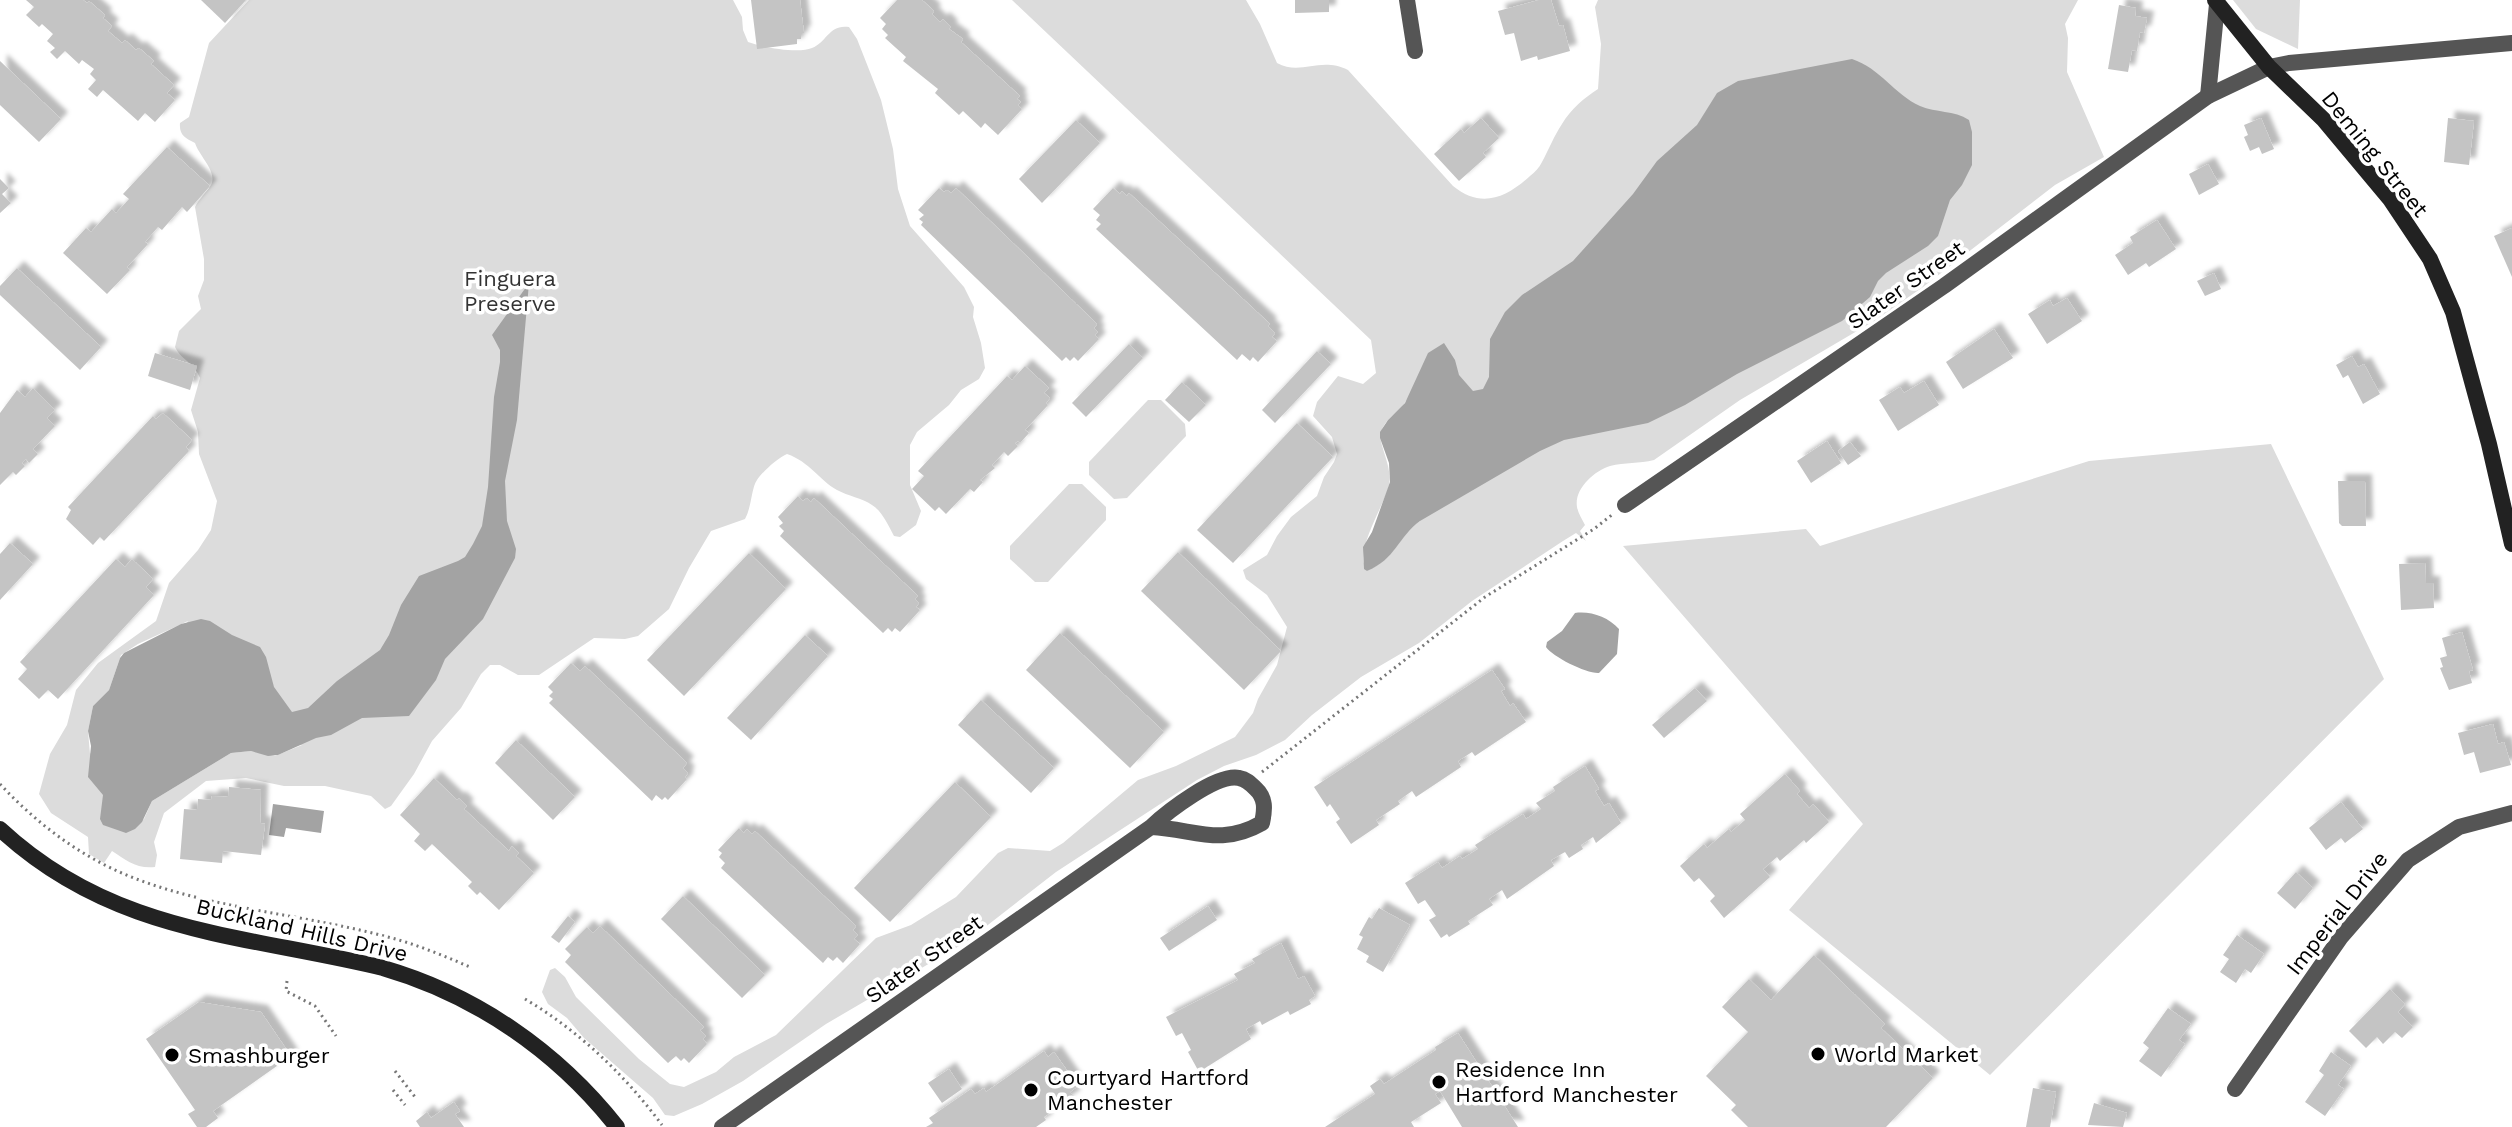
<svg xmlns="http://www.w3.org/2000/svg" width="2512" height="1127" viewBox="0 0 2512 1127" font-family="'Work Sans',sans-serif">
	<style>
		.green { fill: #dcdcdc; fill-rule: evenodd }
		.water { fill: #a3a3a3 }
		.building { fill: #c4c4c4; filter: url(#shadow) }
		.lines { fill: none; stroke-linecap: round; stroke-linejoin: round }
		.path { stroke: #777; stroke-width: 3; stroke-dasharray: 2 4; stroke-linecap: butt }
		.street { stroke: #555; stroke-width: 16 }
		.secondary { stroke: #222; stroke-width: 16 }
		.poi-dot { fill: #000; stroke: #fff; stroke-width: 3 }
		.labels { text-anchor: middle; dominant-baseline: central; stroke-width: 7; stroke-linejoin: round; paint-order: stroke }
		.street-label { font-size: 22px; fill: #000; stroke: #fff }
		.park-label { font-size: 22px; fill: #333; stroke: #fff }
		.poi-label { font-size: 22px; fill: #000; stroke: #fff; text-anchor: start }
	</style>
	<defs>
		<filter id="shadow"><feDropShadow dx="7" dy="-7" stdDeviation="2" flood-color="#0004"/></filter>
	</defs>
	<rect width="100%" height="100%" fill="#fff"/>
	<!-- green -->
	<g class="green">
		<path d="M249,0H733L742,17L743,30L748,42C762,47 798,54 812,48C827,42 829,24 849,27L857,39L881,100L893,149L898,189L910,226L964,287L974,307L973,317L981,343L985,368L979,379L961,390L949,405L917,432L910,445V485L921,511L916,525L900,537L894,536C888,525 882,511 872,505C862,498 848,496 837,490C819,480 810,462 787,454C779,457 762,472 757,480C751,489 752,506 745,519L711,531L689,568L669,609L638,636L625,639L594,638L539,675H518L500,665H490L481,674L461,708L432,741L414,774L391,806L385,809L371,796L325,786H284L246,778L206,781L164,813L154,842L157,855L155,867C136,869 126,860 112,851L104,863L89,854L88,837L51,813L39,794L50,754L67,725L76,690L98,663L156,621L169,583L198,550L211,530L217,501L199,454L198,432L191,410L200,378C194,362 182,361 175,347L179,331L201,309L198,296L204,280V259L195,207C199,199 206,193 211,185C218,172 199,156 195,143C185,138 179,135 180,123L189,117L209,43ZM188,621L90,754L88,731L93,706L109,690L121,655L138,644ZM302,745L275,756L251,751L231,753L152,801L144,819L124,831L172,754Z"/>
		<path d="M1012,0H1246L1260,24L1277,63C1301,76 1320,56 1348,70L1453,186C1481,209 1506,198 1530,176C1535,172 1539,168 1542,162C1549,149 1554,136 1562,124C1571,109 1584,98 1598,89L1601,44L1595,7L1598,0H2078L2065,24L2068,38L2067,72L2104,157L2055,185L1923,287L1874,321L1740,400L1654,460C1639,464 1625,462 1610,466C1594,471 1574,489 1577,507C1578,513 1582,519 1585,525L1580,531L1586,541L1576,533L1563,541L1472,601L1419,643L1361,677L1312,715L1285,740L1256,755L1224,766L1197,780L1056,872L966,942L826,1024L743,1081L702,1104L674,1116L665,1115L653,1098L584,1038L567,1018L548,1004L542,992L550,970L555,968L565,977L576,997L639,1059L670,1084L684,1087L716,1072L734,1057L776,1035L876,938L911,925L956,897L998,853L1008,848L1050,851L1063,843L1138,780L1176,766L1235,737L1253,713L1258,699L1277,665L1287,627L1267,595L1246,579L1243,570L1267,555L1277,536L1291,517L1317,496L1324,477L1334,462L1337,454L1332,437L1313,416L1317,402L1338,376L1363,384L1376,373L1371,340ZM1417,382L1420,521C1397,537 1397,557 1367,571C1353,551 1384,507 1389,485C1393,466 1377,442 1381,432C1385,419 1397,413 1404,404C1409,397 1412,389 1417,382Z"/>
		<path d="M2233,0H2300L2298,49L2256,29Z"/>
		<path d="M1148,400H1161L1185,424L1186,436L1127,498L1114,499L1089,475V462Z"/>
		<path d="M2271,444L2384,679L1990,1075L1789,910L1863,824L1623,546L1806,529L1820,546L2089,461Z"/>
		<path d="M1069,484H1082L1106,507V520L1048,582H1035L1010,559V546Z"/>
	</g>
	<!-- water -->
	<g class="water">
		<path d="M1852,59C1880,68 1895,95 1920,106C1936,113 1954,110 1969,120L1972,132V165L1962,185L1950,200L1938,236L1928,246L1886,273L1878,281L1870,297L1842,321L1737,374L1685,405L1648,423L1564,440L1540,451L1420,521C1398,537 1396,559 1367,571L1364,569L1363,547L1372,532L1390,482L1389,463L1380,438V432L1388,420L1405,403L1428,353L1444,343L1455,360L1459,375L1473,391L1483,389L1489,377L1490,339L1505,312L1522,295L1573,261L1633,194L1657,161L1697,125L1717,93L1738,81Z"/>
		<path d="M529,283L517,420L505,481L507,521L516,549L515,558L483,619L445,659L436,680L409,716L362,718L331,735L316,738L278,755L268,756L251,751L231,753L152,801L142,822L135,829L126,833L103,825L100,819L103,795L88,777L91,746L88,731L93,706L109,690L120,658L124,653L181,624L201,619L210,621L232,635L260,647L266,657L274,687L292,712L308,708L337,681L380,650L389,635L401,605L419,576L458,561L465,557L473,544L482,526L488,487L494,397L500,362V350L492,335Z"/>
		<path d="M1575,613C1591,611 1608,617 1619,629L1617,654L1599,673C1587,674 1553,657 1546,647L1547,642L1562,631Z"/>
		<path d="M273,804L324,811L321,833L286,828L284,837L269,835Z"/>
	</g>
	<!-- building -->
	<g class="building">
		<path d="M26,0H83L87,3L89,1L105,15L103,18L112,26L108,31L122,43L125,40L136,50L139,48L154,61L151,64L174,85L167,93L175,100L155,122L145,113L138,121L103,90L97,97L88,89L96,80L90,74L94,69L82,60L79,64L65,51L57,59L50,52L55,48L47,41L53,34L42,24L39,27L26,15L34,7Z"/>
		<path d="M201,0H246L225,23Z"/>
		<path d="M751,0H800L804,33H801V39H797V44L757,49Z"/>
		<path d="M897,0H922L934,11L932,14L940,22L943,19L951,27L949,29L963,39L961,42L1020,96L1017,99L1021,102L1018,105L1022,109L998,135L985,123L981,128L963,111L959,115L935,93L938,89L903,61L906,57L885,38L888,35L882,29L886,24L880,18Z"/>
		<path d="M1295,0H1329V12L1295,13Z"/>
		<path d="M1539,0H1551L1559,26L1563,25L1570,51L1538,60L1537,56L1521,61L1514,33L1505,35L1498,11Z"/>
		<path d="M2119,5L2136,8L2135,16L2147,18L2144,33L2140,32L2137,51L2132,50L2128,72L2108,69Z"/>
		<path d="M0,61L61,119L39,142L0,105Z"/>
		<path d="M1481,118L1499,138L1483,153L1486,157L1459,181L1434,154L1461,129L1464,133Z"/>
		<path d="M2261,118L2274,149L2262,154L2259,147L2250,151L2244,137L2248,135L2244,125Z"/>
		<path d="M2448,118L2474,121L2469,165L2444,162Z"/>
		<path d="M1076,120L1100,143L1042,203L1019,179Z"/>
		<path d="M167,147L210,186L187,212L182,207L162,230L158,227L145,242L148,244L127,267L130,270L107,294L63,253L86,228L91,232L112,209L116,213L129,199L123,194Z"/>
		<path d="M2208,164L2219,184L2199,195L2189,174Z"/>
		<path d="M0,179L9,188L2,194L11,203L0,213Z"/>
		<path d="M939,188L944,192L947,190L951,193L956,188L1097,324L1094,328L1098,332L1095,335L1099,339L1078,361L1074,357L1070,361L1066,357L1062,361L921,225L923,222L919,219L924,215L918,210Z"/>
		<path d="M1113,188L1120,194L1122,191L1127,196L1129,193L1270,324L1268,326L1275,333L1272,337L1277,341L1258,362L1253,357L1250,361L1242,354L1237,360L1096,229L1101,224L1096,220L1100,215L1093,209Z"/>
		<path d="M2157,220L2176,249L2149,267L2146,263L2128,275L2115,255L2133,243L2130,237Z"/>
		<path d="M2512,228V277L2494,236Z"/>
		<path d="M17,268L101,347L80,370L0,295V286Z"/>
		<path d="M2214,273L2221,289L2205,296L2197,281Z"/>
		<path d="M2067,298L2082,321L2047,344L2028,314L2050,300L2053,306Z"/>
		<path d="M1994,329L2013,358L1963,389L1946,362Z"/>
		<path d="M1129,344L1143,358L1086,417L1072,403Z"/>
		<path d="M1317,351L1331,364L1275,423L1262,410Z"/>
		<path d="M155,353L197,366L190,390L148,376Z"/>
		<path d="M2352,356L2358,367L2364,364L2380,394L2363,404L2348,375L2343,378L2336,365Z"/>
		<path d="M1025,366L1049,388L1044,393L1050,398L1046,403L1048,405L1025,430L1029,433L1020,443L1018,441L1015,443L1018,446L1008,456L1004,452L992,465L995,468L980,480L983,482L974,492L970,489L946,514L939,507L935,511L912,489L924,476L918,471L1007,376L1012,380Z"/>
		<path d="M1924,381L1939,405L1898,431L1879,400L1900,387L1904,393Z"/>
		<path d="M1182,382L1206,405L1189,422L1165,400Z"/>
		<path d="M33,388L55,410L47,418L55,426L33,449L38,454L29,463L26,459L22,463L25,466L16,475L13,472L0,485V413L17,390L25,397Z"/>
		<path d="M163,413L192,440L186,447L189,451L104,541L100,537L93,545L66,519L71,510L68,507L153,416L156,419Z"/>
		<path d="M1297,423L1333,457L1233,563L1197,530Z"/>
		<path d="M1827,441L1841,463L1811,483L1797,461Z"/>
		<path d="M1850,442L1861,456L1848,465L1838,451Z"/>
		<path d="M2338,481H2365L2366,526H2342L2339,523Z"/>
		<path d="M798,496L803,501L807,498L811,502L814,498L918,596L915,599L919,603L916,607L920,610L900,632L895,628L892,632L888,628L883,633L780,536L784,531L779,526L783,523L778,517Z"/>
		<path d="M10,543L33,564L0,600V554Z"/>
		<path d="M1178,552L1281,651L1244,690L1141,591Z"/>
		<path d="M749,553L786,589L684,696L647,660Z"/>
		<path d="M116,559L125,567L132,559L153,579L146,587L154,595L58,699L48,690L39,699L18,679L27,669L20,662Z"/>
		<path d="M2425,563L2426,583H2433L2434,608L2401,610L2399,564Z"/>
		<path d="M2462,632L2473,670L2469,671L2472,683L2449,690L2440,668L2443,667L2440,658L2447,656L2442,638Z"/>
		<path d="M1060,633L1164,732L1130,768L1026,670Z"/>
		<path d="M805,635L828,656L751,740L727,718Z"/>
		<path d="M571,663L580,671L585,666L687,763L683,768L688,773L685,777L687,779L668,800L665,797L662,800L656,795L652,801L549,703L553,699L549,696L553,692L548,687Z"/>
		<path d="M1492,670L1505,689L1501,691L1510,706L1513,703L1526,722L1475,756L1472,752L1458,761L1461,767L1416,797L1412,791L1398,801L1400,804L1376,820L1379,825L1351,844L1336,822L1340,819L1330,804L1327,807L1314,787Z"/>
		<path d="M1695,688L1707,701L1664,738L1652,725Z"/>
		<path d="M981,700L1054,768L1031,793L958,725Z"/>
		<path d="M2493,724L2498,744L2504,742L2511,765L2480,773L2474,752L2464,755L2458,733Z"/>
		<path d="M516,740L575,797L553,820L495,763Z"/>
		<path d="M1585,766L1599,789L1595,791L1604,806L1609,803L1621,823L1596,843L1593,837L1581,845L1583,849L1569,858L1565,852L1551,860L1554,866L1507,899L1502,890L1489,899L1493,905L1468,921L1470,924L1449,937L1447,934L1441,938L1429,920L1436,916L1425,900L1418,904L1405,883L1438,862L1442,868L1460,856L1462,859L1478,849L1475,845L1523,814L1526,819L1541,809L1536,803L1555,791L1553,787Z"/>
		<path d="M1785,774L1800,791L1797,794L1809,808L1813,804L1829,822L1806,843L1804,840L1780,861L1777,857L1763,869L1770,877L1724,918L1710,901L1715,896L1699,878L1694,882L1680,866L1704,844L1707,848L1729,829L1731,832L1745,820L1740,814Z"/>
		<path d="M434,778L457,800L459,798L467,806L464,809L509,851L512,846L519,853L516,856L534,873L499,910L480,892L477,895L468,886L472,882L432,844L425,851L414,841L420,834L400,815Z"/>
		<path d="M955,782L991,817L890,922L854,888Z"/>
		<path d="M229,787L261,790L260,823L265,824L261,855L223,851L222,863L180,859L184,809L197,810L198,799L211,800L212,796L228,797Z"/>
		<path d="M2341,802L2363,829L2345,843L2341,838L2326,850L2309,828Z"/>
		<path d="M739,828L744,833L747,829L752,834L755,831L856,926L853,930L858,935L854,939L860,944L843,963L837,957L833,961L828,957L823,963L721,868L725,863L719,857L722,853L718,850Z"/>
		<path d="M2296,872L2313,888L2295,909L2277,893Z"/>
		<path d="M683,896L765,975L742,998L661,919Z"/>
		<path d="M1208,906L1217,920L1169,951L1160,938Z"/>
		<path d="M1379,908L1410,925L1383,972L1366,962L1369,956L1357,949L1363,937L1359,935L1369,917L1372,919Z"/>
		<path d="M568,916L575,922L559,943L551,937Z"/>
		<path d="M600,926L704,1027L700,1030L706,1036L703,1039L707,1044L689,1063L684,1058L681,1061L676,1056L668,1063L565,962L571,955L565,949L587,927L593,933Z"/>
		<path d="M2237,935L2264,954L2251,973L2245,969L2236,983L2220,972L2229,959L2223,955Z"/>
		<path d="M1281,943L1298,979L1304,976L1315,996L1309,1000L1311,1004L1290,1015L1288,1011L1262,1025L1260,1021L1246,1029L1251,1039L1199,1072L1188,1052L1191,1050L1182,1033L1176,1036L1166,1017L1238,980L1234,974L1255,963L1252,959Z"/>
		<path d="M1814,955L1885,1024L1881,1028L1933,1078L1886,1127H1748L1731,1110L1736,1105L1706,1076L1748,1032L1722,1007L1749,979L1771,1000Z"/>
		<path d="M2390,989L2405,1004L2398,1012L2413,1027L2402,1038L2395,1032L2383,1044L2377,1037L2366,1048L2349,1031Z"/>
		<path d="M199,1002L261,1012L291,1056L213,1111L218,1118L206,1127H197L188,1114L195,1110L146,1039Z"/>
		<path d="M2168,1008L2191,1024L2179,1040L2185,1044L2161,1077L2139,1061L2149,1048L2143,1043Z"/>
		<path d="M1458,1033L1518,1127H1462L1440,1091L1435,1094L1441,1103L1411,1122L1414,1127H1325L1375,1094L1370,1086L1380,1079L1384,1084L1436,1050L1435,1047Z"/>
		<path d="M1044,1051L1048,1057L1054,1052L1078,1086L1070,1092L1074,1096L1044,1117L1046,1120L1036,1127H926L933,1123L929,1118L971,1089L975,1094L984,1088L986,1092Z"/>
		<path d="M2331,1052L2351,1066L2338,1085L2344,1089L2325,1116L2305,1102L2324,1075L2319,1071Z"/>
		<path d="M949,1069L962,1089L942,1103L928,1083Z"/>
		<path d="M2033,1088L2056,1092L2050,1127H2026Z"/>
		<path d="M454,1102L460,1111L455,1114L464,1127H420L416,1121L427,1112L431,1118Z"/>
		<path d="M2094,1103L2127,1113L2123,1127L2088,1125Z"/>
	</g>
	<g class="lines">
		<!-- path -->
		<g class="path">
			<path d="M1262,772L1485,597L1594,529L1613,514"/>
			<path d="M0,784C37,824 82,858 134,878C214,909 301,914 384,936C413,943 442,955 470,967"/>
			<path d="M287,981L286,991L315,1006L336,1036"/>
			<path d="M525,999C579,1031 624,1074 662,1125"/>
			<path d="M395,1071L415,1097"/>
			<path d="M393,1090L405,1105"/>
		</g>
		<!-- street -->
		<g class="street">
			<path d="M1407,0L1415,51"/>
			<path d="M2208,96L2217,4"/>
			<path d="M1625,505L1944,286L2208,96L2269,67L2289,63L2512,43"/>
			<path d="M2235,1089L2341,937L2408,860L2459,827L2512,813"/>
			<path d="M722,1127L1151,827C1167,812 1217,773 1239,778C1246,779 1250,783 1255,788C1266,798 1265,809 1262,823C1220,847 1195,829 1151,827"/>
		</g>
		<!-- secondary -->
		<g class="secondary">
			<path d="M2215,0L2269,67L2324,120L2390,199L2430,259L2453,312L2489,444L2512,544"/>
			<path d="M0,829C113,934 242,934 383,968C476,995 557,1051 617,1127"/>
		</g>
	</g>
	<!-- markers -->
	<g class="poi-dot">
		<circle cx="1818" cy="1054" r="8"/>
		<circle cx="172" cy="1055" r="8"/>
		<circle cx="1439" cy="1082" r="8"/>
		<circle cx="1031" cy="1090" r="8"/>
	</g>
	<g class="labels">
		<!-- street labels -->
		<g class="street-label">
			<text transform="translate(2375 154) rotate(51)">Deming Street</text>
			<text transform="translate(1906 285) rotate(-35)">Slater Street</text>
			<text transform="translate(2337 913) rotate(-52)">Imperial Drive</text>
			<text transform="translate(302 930) rotate(13)">Buckland Hills Drive</text>
			<text transform="translate(924 959) rotate(-35)">Slater Street</text>
		</g>
		<!-- park labels -->
		<g class="park-label">
			<text x="510" y="278">Finguera<tspan x="510" dy="25">Preserve</tspan></text>
		</g>
		<!-- poi labels -->
		<g class="poi-label">
			<text x="1834" y="1054">World Market</text>
			<text x="188" y="1055">Smashburger</text>
			<text x="1455" y="1069">Residence Inn<tspan x="1455" dy="25">Hartford Manchester</tspan></text>
			<text x="1047" y="1077">Courtyard Hartford<tspan x="1047" dy="25">Manchester</tspan></text>
		</g>
	</g>
</svg>
